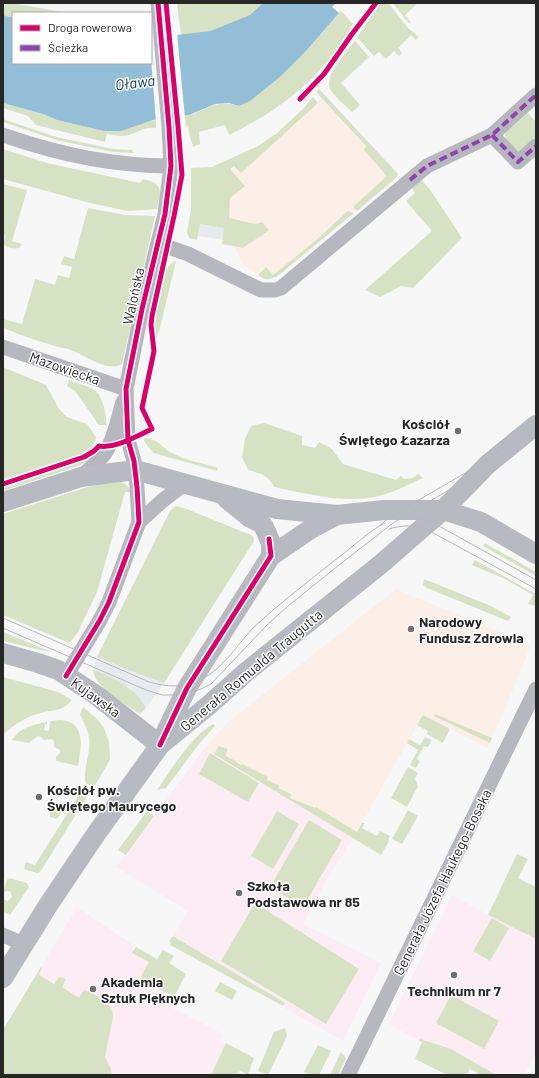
<svg xmlns="http://www.w3.org/2000/svg" width="539" height="1078" viewBox="0 0 539 1078" font-family="Barlow,sans-serif">
	<style>
		.commercial { fill: #fbefe8 }
		.built { fill: #e7eaef }
		.education { fill: #fbedf3 }
		.green { fill: #d7e2c4 }
		.water { fill: #94bed7 }
		.pier { fill: #f7f7f8 }
		.lines { fill: none; stroke-linecap: round; stroke-linejoin: round }
		.minor { stroke: #b6b7bf; stroke-width: 15 }
		.major { stroke: #b8bac1; stroke-width: 20 }
		.tram { stroke: #b6b8bc; stroke-width: 1 }
		.quiet { stroke: #8e44ad; stroke-width: 4; stroke-dasharray: 8 4; stroke-linecap: butt }
		.cycleway-casing { stroke: #fff; stroke-width: 8 }
		.cycleway { stroke: #d6006c; stroke-width: 5 }
		.poi-dot { fill: #6f6f70; stroke: #fff; stroke-width: 1.5 }
		.labels { text-anchor: middle; dominant-baseline: central; stroke-width: 3; stroke-linejoin: round; paint-order: stroke }
		.street-label { font-size: 14px; fill: #262627; stroke: #fff }
		.poi-label { font-size: 14px; font-weight: bold; fill: #262627; stroke: #fff; text-anchor: start }
		.water-label { font-size: 15px; font-style: italic; fill: #0f405a; stroke: #fff }
	</style>
	<rect width="100%" height="100%" fill="#f7f7f8"/>
	<!-- commercial -->
	<g class="commercial">
		<path d="M325,96L397,177L279,275L267,280L262,278L244,265L234,246L222,244L225,228L200,224L197,240L195,177L234,170Z"/>
		<path d="M396,589L531,645L502,716L487,748L423,715L353,838L204,749L227,723Z"/>
	</g>
	<!-- built -->
	<g class="built">
		<path d="M200,224L225,228L223,240L198,236Z"/>
		<path d="M97,657L144,676L164,683L146,708L142,701L130,688L93,669Z"/>
	</g>
	<!-- education -->
	<g class="education">
		<path d="M204,749L353,838L326,881L303,924L381,963L343,1041L283,1007L285,1003L173,936L188,911L116,867Z"/>
		<path d="M452,895L485,913L536,939V1053L524,1075H481L389,1024Z"/>
		<path d="M77,907L136,947L132,952L149,962L140,978L174,997L169,1006L223,1034L221,1040L226,1043L211,1075H3V1030Z"/>
	</g>
	<!-- green -->
	<g class="green">
		<path d="M3,3H11L69,13H13V18L3,15Z"/>
		<path d="M177,3H263L250,15L210,31L181,35Z"/>
		<path d="M381,3H388L408,28L419,37L416,40L411,35L398,48L402,53L399,56L394,51L386,59L379,52L374,56L357,37Z"/>
		<path d="M393,3H418L405,15L411,22L409,24Z"/>
		<path d="M341,11L353,24C345,37 336,50 327,62C300,94 266,117 229,135L225,125L199,132L200,144L193,147L190,137L188,126H186L185,116C207,111 214,98 239,106L306,51Z"/>
		<path d="M355,41L369,57L341,83L360,105L352,112C346,106 334,96 330,89C324,75 347,51 355,41Z"/>
		<path d="M319,89L398,174L397,177L357,211L353,207L387,176L364,150L366,146L316,92Z"/>
		<path d="M313,97L318,103L241,173L234,166L230,169L245,186L230,198L229,218L255,224L262,222L269,230L243,248L222,244L224,228L200,224L197,240L189,238L187,232L191,210V168L212,167L258,146L277,133L303,109Z"/>
		<path d="M3,103L43,114L57,120L104,131H121L140,123L156,120V128C143,127 140,132 129,135C122,137 114,135 107,134L105,142L36,125L28,116L3,108Z"/>
		<path d="M528,113L536,122V137L522,151H518L506,143L505,135L506,131L510,129Z"/>
		<path d="M3,119L56,137L113,149L132,150L133,153L113,152L56,140L3,122Z"/>
		<path d="M3,149L47,163L140,183L143,179C164,183 161,192 157,209L128,211L90,203L3,179Z"/>
		<path d="M421,179L431,191L462,238L413,288L401,286L380,297L365,290L432,231L406,201L415,193L412,188Z"/>
		<path d="M3,184L27,190L12,241L22,244L19,248C14,249 7,248 4,244L5,235L3,234Z"/>
		<path d="M88,208L125,215L155,216L126,346L122,364C107,373 87,356 73,351C68,348 61,348 55,346C37,341 20,335 3,328V319L22,324L35,279L55,285L58,275L69,278L72,267L61,264L64,256L74,259Z"/>
		<path d="M348,211L354,213L279,275C271,280 265,281 258,275L266,267L273,275L314,242Z"/>
		<path d="M174,261H176L160,328L156,340L154,324L164,275L166,269Z"/>
		<path d="M3,367L46,385L59,409L67,417L87,424L96,437C95,446 88,451 79,455L3,480Z"/>
		<path d="M69,380C76,383 86,385 93,389C104,396 106,415 107,427L105,425H99L75,391L67,386Z"/>
		<path d="M264,423L302,436V445L315,448L319,442L332,449L343,464L396,480L401,476L404,479L412,478L418,474L423,478C411,483 399,490 386,494C351,506 309,494 274,487C269,475 259,473 248,470L242,457L245,439L251,426Z"/>
		<path d="M145,438C155,437 162,447 170,452C184,460 202,463 218,468L217,471L154,453L148,447L144,440Z"/>
		<path d="M99,452L90,461L80,465L3,491V487L79,462Z"/>
		<path d="M120,482C126,484 129,486 131,492H125L97,592L77,634L69,643L3,615V514L94,485Z"/>
		<path d="M175,506L184,508L251,535L254,538V541L164,683L144,676L97,657L170,511Z"/>
		<path d="M485,543L536,572V576L483,546Z"/>
		<path d="M475,560L536,594V606L528,604L533,595L505,579L472,565Z"/>
		<path d="M424,579L491,606L511,617L508,621L427,588L423,585Z"/>
		<path d="M3,632L49,651L40,650L3,641Z"/>
		<path d="M93,669C113,679 135,686 146,708L140,714C127,705 93,687 93,669Z"/>
		<path d="M3,677L58,692L72,700C62,712 55,709 41,713C27,716 13,725 3,735Z"/>
		<path d="M83,707L96,718L104,728L109,742L110,760L94,787L86,784L85,780C84,766 91,752 89,738C88,730 83,722 80,714Z"/>
		<path d="M435,714L492,738L490,743L434,716Z"/>
		<path d="M423,715L450,729L443,743L427,734L428,731L417,725Z"/>
		<path d="M60,720C87,722 81,747 78,766L56,761V757L60,753V750L54,747V741L52,739L44,740L41,737L38,736L29,743L12,740C19,728 34,724 47,722V725L45,724L44,730L49,731L50,721Z"/>
		<path d="M213,724L215,726L199,744L166,788L157,790C173,767 189,739 213,724Z"/>
		<path d="M425,737L432,740L428,747L424,746L417,759L420,761L416,768L410,765L418,750L407,743L409,739L420,745Z"/>
		<path d="M219,746L228,749L225,756L236,761V762L241,765L242,764L268,777L267,780L279,785L278,788L291,794L290,798L315,808L316,807L357,832L362,823H365L362,828L377,836L380,831L390,836L388,840L389,841L381,855L214,754Z"/>
		<path d="M210,753L259,783L248,802L199,774Z"/>
		<path d="M408,767L418,773L415,779L418,786L407,807L391,798Z"/>
		<path d="M83,791L90,792L40,872L37,873L24,869L26,862L35,865L79,795Z"/>
		<path d="M50,803L63,805V806L65,807L57,819L50,817V814L48,811Z"/>
		<path d="M408,810L418,816L402,844L392,839Z"/>
		<path d="M147,811L154,816L126,855L118,850Z"/>
		<path d="M277,811L299,824L273,869L251,856Z"/>
		<path d="M309,820L342,840L303,907L270,887Z"/>
		<path d="M517,854L528,859L518,878L536,887V939L488,915Z"/>
		<path d="M9,878L27,883L29,887L10,915L3,912V899L8,901L12,897L11,893L9,891L3,892L7,880Z"/>
		<path d="M255,903L359,969L326,1024L221,961Z"/>
		<path d="M492,918L509,928L490,961L473,951Z"/>
		<path d="M173,936L285,1003L283,1006L170,945L171,943L169,941Z"/>
		<path d="M136,947L157,959L163,950L174,956L169,963L186,974L174,997L140,978L149,962L132,953Z"/>
		<path d="M41,967L42,968L39,975L54,984L59,977L66,979L62,987L79,998L84,990C90,991 105,1000 109,1005C112,1008 113,1013 113,1017L105,1057L111,1069V1075H3V1030Z"/>
		<path d="M220,982L237,991L232,1000L215,991Z"/>
		<path d="M451,995L499,1021L484,1049L436,1023Z"/>
		<path d="M285,1028L287,1036L268,1075L258,1071L274,1032Z"/>
		<path d="M420,1039L451,1049L496,1075H481L470,1069L466,1075H447L415,1059L422,1042L419,1041Z"/>
		<path d="M226,1043L254,1058L248,1075L240,1071L235,1075H211Z"/>
		<path d="M318,1045L331,1051L319,1075H310L304,1072Z"/>
		<path d="M341,1052L346,1058L338,1075H330Z"/>
	</g>
	<!-- water -->
	<path class="water" d="M263,3H336L332,7L339,13L306,51L281,76L250,101L239,106L229,103L215,104L189,115L153,120L121,131H104L57,120L43,114L3,103V15L13,18V63H151V38L210,31L250,15Z"/>
	<!-- pier -->
	<path class="pier" d="M177,33L185,118L156,122L151,59V36Z"/>
	<g class="lines">
		<!-- minor -->
		<g class="minor">
			<path d="M3,135C57,154 113,166 171,166"/>
			<path d="M492,135L518,162L536,146"/>
			<path d="M157,246L171,248L188,254L261,290H275L281,288L427,166L492,135L536,95"/>
			<path d="M3,347L126,389"/>
			<path d="M81,477C89,469 99,462 105,453C115,438 118,418 123,402"/>
			<path d="M139,522L162,501L184,484"/>
			<path d="M66,676L100,620L109,602L139,522L137,487L134,461L128,440L126,389L142,309L165,214L171,166L169,127L158,3"/>
			<path d="M3,935L23,944"/>
			<path d="M348,1075L536,689"/>
		</g>
		<!-- major -->
		<g class="major">
			<path d="M227,499L249,517L261,523L264,527L271,543V556"/>
			<path d="M3,502L81,477L135,470L277,509L337,515L384,510H443L481,522L536,554"/>
			<path d="M3,653L38,663L58,670L96,695L160,745"/>
			<path d="M162,740L187,688L271,556L309,530L337,515"/>
			<path d="M3,978L47,907L96,834L160,745L209,705L246,672L381,564L443,510L488,464L536,425"/>
		</g>
		<!-- tram -->
		<g class="tram">
			<path d="M405,517H414L430,521L536,580"/>
			<path d="M380,525L393,515L472,469L503,448"/>
			<path d="M389,529C402,525 413,525 426,529L536,589"/>
			<path d="M3,618L149,682C167,687 183,688 200,680C223,669 237,645 254,627C281,602 310,580 339,557C354,546 369,531 385,523"/>
			<path d="M3,628L146,690L162,695H184L201,689L211,684L267,625L288,606L339,565L393,523L488,467L536,429"/>
		</g>
		<!-- quiet -->
		<g class="quiet">
			<path d="M492,135L518,162L536,146"/>
			<path d="M410,180L427,166L492,135L536,95"/>
		</g>
		<!-- cycleway casing -->
		<g class="cycleway-casing">
			<g id="cycleway">
				<path d="M300,99L324,74L352,34L376,3"/>
				<path d="M3,484L84,457L94,451L99,446C115,449 137,436 152,429L142,408L154,351L151,325L152,316L174,216L182,175L178,126L166,3"/>
				<path d="M66,676L100,620L109,602L139,522L137,487L134,461L128,440L126,389L142,309L165,214L171,166L169,127L158,3"/>
				<path d="M160,745L187,688L271,556L269,539"/>
			</g>
		</g>
		<!-- cycleway -->
		<use href="#cycleway" class="cycleway"/>
	</g>
	<!-- markers -->
	<g class="poi-dot">
		<circle cx="458" cy="431" r="4"/>
		<circle cx="411" cy="629" r="4"/>
		<circle cx="39" cy="797" r="4"/>
		<circle cx="239" cy="893" r="4"/>
		<circle cx="454" cy="975" r="4"/>
		<circle cx="93" cy="989" r="4"/>
	</g>
	<g class="labels">
		<!-- street labels -->
		<g class="street-label">
			<text transform="translate(133 296) rotate(-78)">Walońska</text>
			<text transform="translate(65 368) rotate(19)">Mazowiecka</text>
			<text transform="translate(251 670) rotate(-40)">Generała Romualda Traugutta</text>
			<text transform="translate(96 697) rotate(36)">Kujawska</text>
			<text transform="translate(442 882) rotate(-64)">Generała Józefa Haukego-Bosaka</text>
		</g>
		<!-- poi labels -->
		<g class="poi-label">
			<text x="450" y="423" text-anchor="end">Kościół<tspan x="450" dy="16">Świętego Łazarza</tspan></text>
			<text x="419" y="621">Narodowy<tspan x="419" dy="16">Fundusz Zdrowia</tspan></text>
			<text x="47" y="789">Kościół pw.<tspan x="47" dy="16">Świętego Maurycego</tspan></text>
			<text x="247" y="885">Szkoła<tspan x="247" dy="16">Podstawowa nr 85</tspan></text>
			<text x="101" y="981">Akademia<tspan x="101" dy="16">Sztuk Pięknych</tspan></text>
			<text x="454" y="990" text-anchor="middle">Technikum nr 7</text>
		</g>
		<!-- water labels -->
		<g class="water-label">
			<text transform="translate(135 82) rotate(-7)">Oława</text>
		</g>
	</g>
	<!-- border -->
	<rect width="539" height="1078" fill="none" stroke="#262627" stroke-width="8"/>
	<!-- legend -->
	<rect x="12" y="12" width="140" height="52" fill="#ffffff" stroke="#a8a8a9"/>
	<rect x="20" y="25" width="20" height="6" fill="#d6006c" stroke="#a8a8a9"/>
	<text x="48" y="32" font-size="12" fill="#262627">Droga rowerowa</text>
	<rect x="20" y="45" width="20" height="6" fill="#8e44ad" stroke="#a8a8a9"/>
	<text x="48" y="52" font-size="12" fill="#262627">Ścieżka</text>
</svg>
